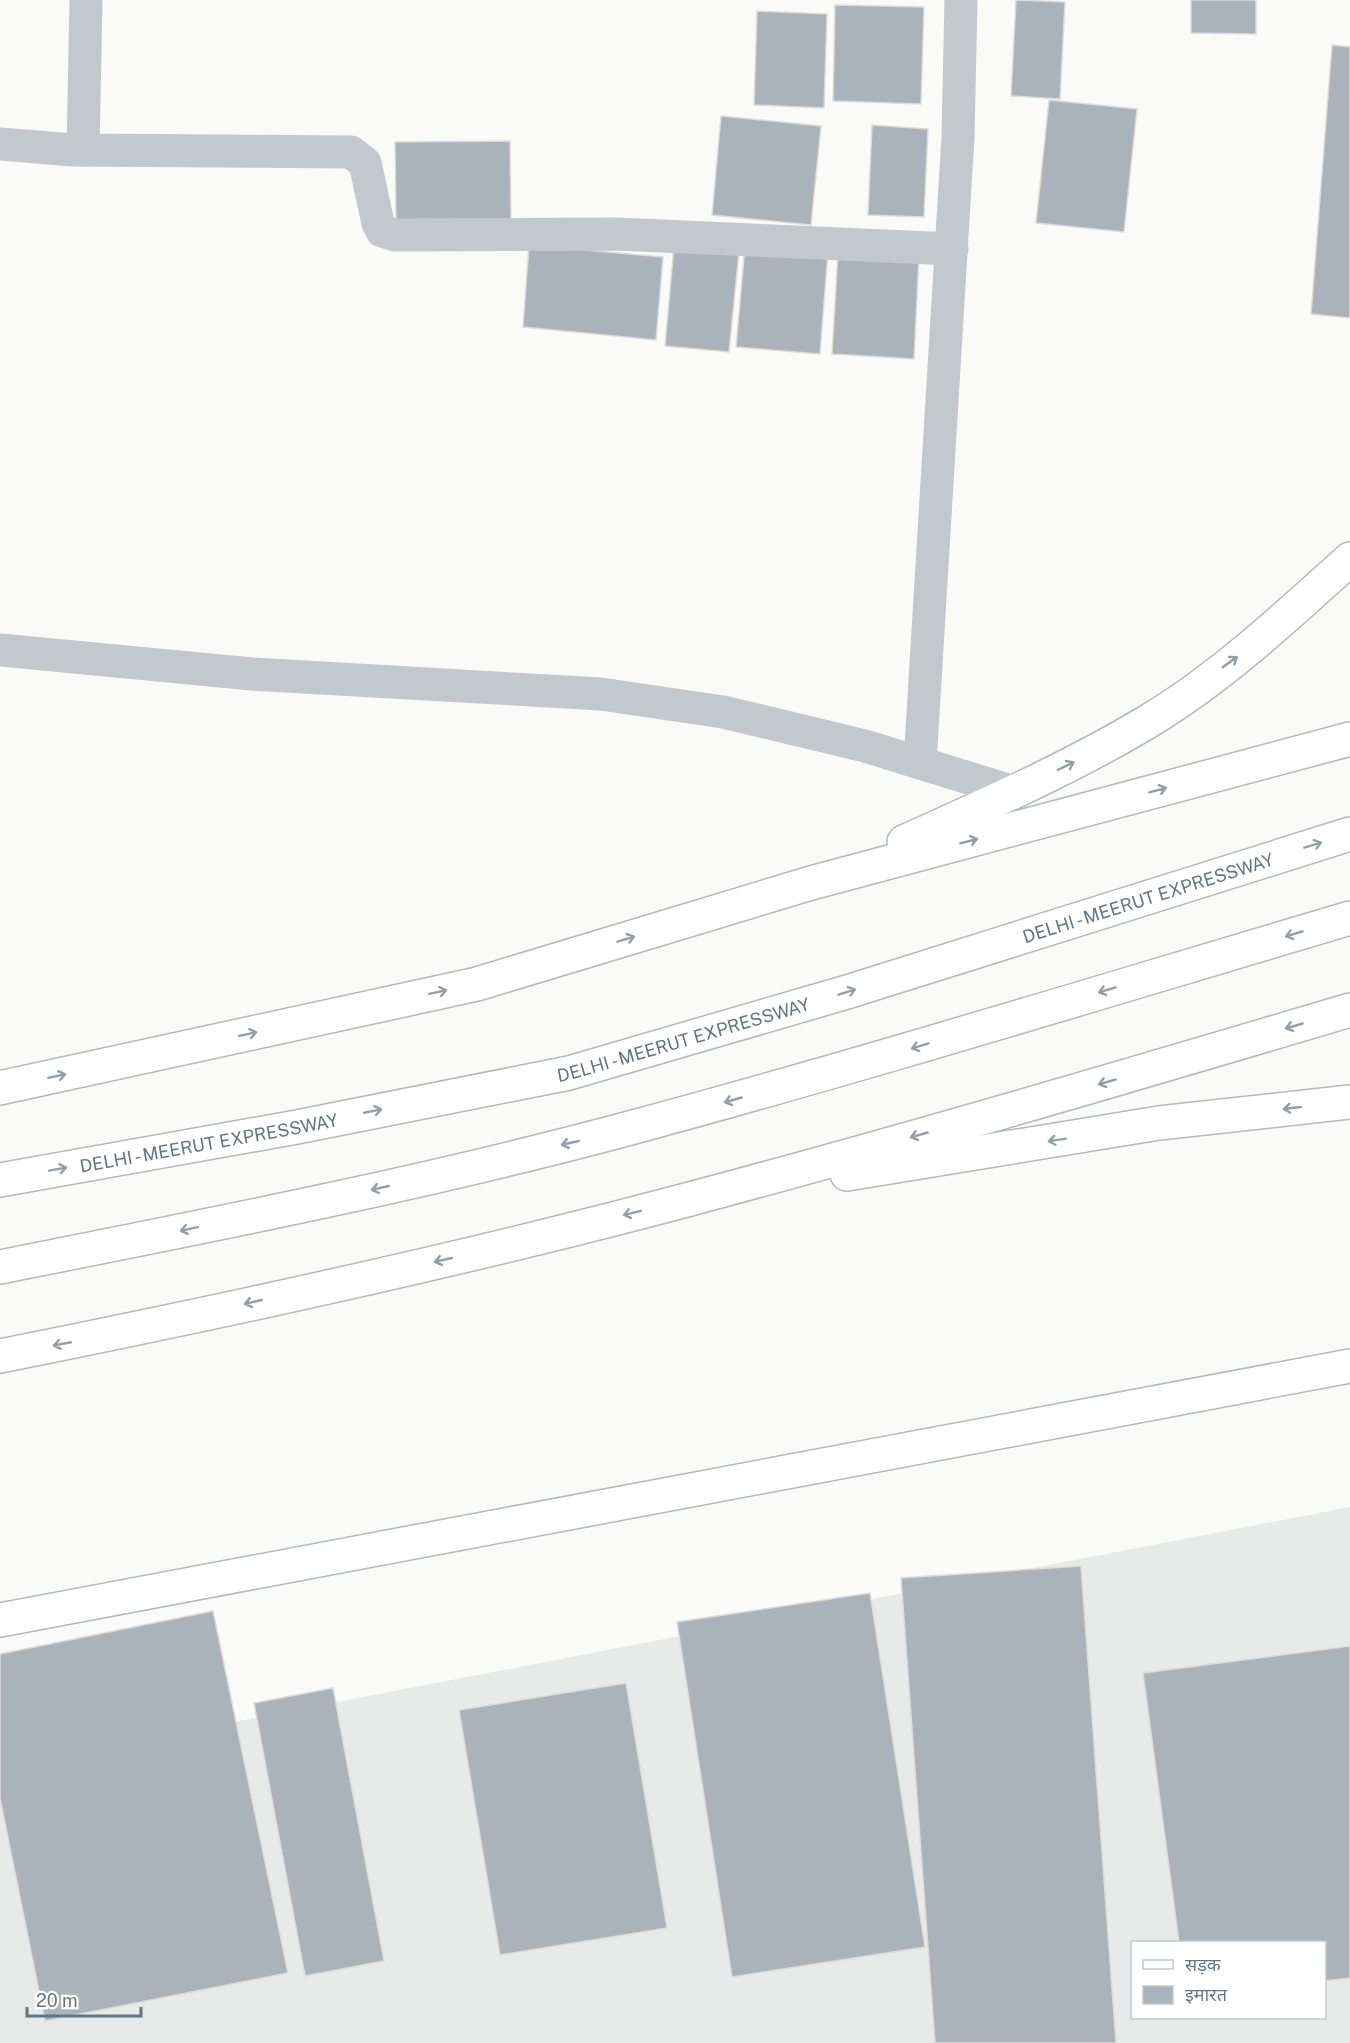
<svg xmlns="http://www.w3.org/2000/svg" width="1350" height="2043" viewBox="0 0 1350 2043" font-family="'Public Sans','Noto Sans Devanagari',sans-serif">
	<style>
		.built { fill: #e8e9e9; fill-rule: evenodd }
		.building { fill: #aab3b9; stroke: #dcdcda; stroke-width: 1.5 }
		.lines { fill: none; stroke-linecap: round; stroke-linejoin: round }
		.secondary-casing { stroke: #b3babf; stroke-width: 36 }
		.trunk-casing { stroke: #b4b9bd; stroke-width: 36 }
		.motorway-casing { stroke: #b4b9bd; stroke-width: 36 }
		.minor { stroke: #c3c8cc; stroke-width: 33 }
		.secondary { stroke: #fff; stroke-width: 33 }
		.trunk { stroke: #fff; stroke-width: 33 }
		.motorway { stroke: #fff; stroke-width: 33 }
		.oneway { stroke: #939fa8 }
		.labels { text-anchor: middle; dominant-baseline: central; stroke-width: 6; stroke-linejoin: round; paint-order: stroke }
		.street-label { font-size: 18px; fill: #657683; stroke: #fff }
	</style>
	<rect width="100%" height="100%" fill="#fafaf8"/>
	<!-- built -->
	<path class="built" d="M1350,1507V2043H0V1767ZM1132,1942H1324V2018H1132Z"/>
	<!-- building -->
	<g class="building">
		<path d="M1016,0L1065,2L1060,99L1011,96Z"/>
		<path d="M1191,0H1256V34L1191,33Z"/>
		<path d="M835,5L924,7L921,104L833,101Z"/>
		<path d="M757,11L827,14L824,108L754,105Z"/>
		<path d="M1332,45L1350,47V318L1311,314Z"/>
		<path d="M1049,100L1137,109L1124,232L1036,223Z"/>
		<path d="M721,116L821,126L811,225L712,215Z"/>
		<path d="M872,125L928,129L924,217L868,215Z"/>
		<path d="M510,141L511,221H396L395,142Z"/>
		<path d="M529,245L663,257L656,340L523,327Z"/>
		<path d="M745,245L828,252L820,354L736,347Z"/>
		<path d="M674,246L739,252L729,352L665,346Z"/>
		<path d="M838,252L919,257L914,359L832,354Z"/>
		<path d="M1081,1566L1116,2043H935L901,1578Z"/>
		<path d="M870,1593L925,1947L732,1977L677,1622Z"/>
		<path d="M213,1611L288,1973L45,2021L0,1798V1654Z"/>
		<path d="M1350,1646V1978L1324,1981V1942H1179L1143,1673Z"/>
		<path d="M626,1683L667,1928L500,1955L459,1710Z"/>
		<path d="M333,1688L384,1961L305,1976L254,1703Z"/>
	</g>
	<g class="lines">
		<!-- secondary casing -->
		<g class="secondary-casing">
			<path id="secondary" d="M0,1620L1350,1366"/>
		</g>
		<!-- trunk casing -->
		<g class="trunk-casing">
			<g id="trunk">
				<path d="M904,842C988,804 1073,767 1152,719C1224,675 1288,615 1350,559"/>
				<path d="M0,1088L477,984L811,883L1350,739"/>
				<path d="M847,1174L1159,1123L1350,1102"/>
				<path d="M0,1356C231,1310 462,1260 690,1199C911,1140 1131,1075 1350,1010"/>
			</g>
		</g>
		<!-- motorway casing -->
		<g class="motorway-casing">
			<g id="motorway">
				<path id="s1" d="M0,1180L297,1127L569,1073L847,992L1350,834"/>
				<path d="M0,1267C211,1225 422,1184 630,1128C871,1063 1110,989 1350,918"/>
			</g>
		</g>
		<!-- minor -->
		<g class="minor">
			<path d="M0,144L73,150L351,152L365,163L378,223L382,231L395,235L617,234L952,249"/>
			<path d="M83,150L86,0"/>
			<path d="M0,650L252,674L601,694L723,712L865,746L1014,792"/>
			<path d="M920,763L958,137L961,0"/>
		</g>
		<!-- secondary -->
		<use href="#secondary" class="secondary"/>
		<!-- trunk -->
		<use href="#trunk" class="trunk"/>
		<!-- motorway -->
		<use href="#motorway" class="motorway"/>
	</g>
	<!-- one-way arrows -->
	<defs><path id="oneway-shaft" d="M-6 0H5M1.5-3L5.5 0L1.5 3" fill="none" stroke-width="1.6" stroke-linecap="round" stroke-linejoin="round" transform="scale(1.5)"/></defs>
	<g class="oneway">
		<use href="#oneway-shaft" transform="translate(1230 662) rotate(-36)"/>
		<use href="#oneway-shaft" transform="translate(1066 766) rotate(-26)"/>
		<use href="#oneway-shaft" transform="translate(1158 790) rotate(-15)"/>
		<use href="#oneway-shaft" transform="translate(969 841) rotate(-15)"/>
		<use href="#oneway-shaft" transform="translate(1313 845) rotate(-17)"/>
		<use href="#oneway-shaft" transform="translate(1294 934) rotate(163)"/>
		<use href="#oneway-shaft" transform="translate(626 939) rotate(-17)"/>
		<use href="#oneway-shaft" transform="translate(1107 990) rotate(163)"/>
		<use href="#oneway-shaft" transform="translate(438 992) rotate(-12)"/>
		<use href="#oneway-shaft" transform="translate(847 992) rotate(-17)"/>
		<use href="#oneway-shaft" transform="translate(1294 1026) rotate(164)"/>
		<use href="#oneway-shaft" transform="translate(248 1034) rotate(-12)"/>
		<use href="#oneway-shaft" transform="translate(920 1046) rotate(163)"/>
		<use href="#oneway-shaft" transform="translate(57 1076) rotate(-12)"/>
		<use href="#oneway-shaft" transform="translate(1107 1082) rotate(164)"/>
		<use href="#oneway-shaft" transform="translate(733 1100) rotate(164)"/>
		<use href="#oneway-shaft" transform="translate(1292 1108) rotate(174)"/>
		<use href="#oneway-shaft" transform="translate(373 1111) rotate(-11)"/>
		<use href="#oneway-shaft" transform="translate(919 1135) rotate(164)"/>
		<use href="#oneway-shaft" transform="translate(1057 1140) rotate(171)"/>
		<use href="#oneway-shaft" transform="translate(570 1143) rotate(167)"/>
		<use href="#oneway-shaft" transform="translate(58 1169) rotate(-10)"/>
		<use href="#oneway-shaft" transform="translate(380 1188) rotate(167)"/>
		<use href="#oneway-shaft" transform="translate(632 1213) rotate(166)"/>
		<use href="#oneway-shaft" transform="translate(189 1229) rotate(168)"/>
		<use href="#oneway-shaft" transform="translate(443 1260) rotate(167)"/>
		<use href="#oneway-shaft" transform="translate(253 1302) rotate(167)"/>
		<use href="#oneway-shaft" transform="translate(62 1344) rotate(169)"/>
	</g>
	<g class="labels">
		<!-- street labels -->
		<g class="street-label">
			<text stroke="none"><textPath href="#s1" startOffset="1184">DELHI - MEERUT EXPRESSWAY</textPath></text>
			<text stroke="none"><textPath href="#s1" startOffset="698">DELHI - MEERUT EXPRESSWAY</textPath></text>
			<text stroke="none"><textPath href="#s1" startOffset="212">DELHI - MEERUT EXPRESSWAY</textPath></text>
		</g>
	</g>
	<!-- legend -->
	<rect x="1131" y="1941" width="195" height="78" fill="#ffffff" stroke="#c1c8cd" stroke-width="1.5"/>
	<rect x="1143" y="1960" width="30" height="9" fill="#ffffff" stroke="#c1c8cd" stroke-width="1.5"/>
	<text x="1185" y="1971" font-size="18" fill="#657683">सड़क</text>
	<rect x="1143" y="1986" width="30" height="18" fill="#aab3b9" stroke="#c1c8cd" stroke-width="1.5"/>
	<text x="1185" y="2001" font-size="18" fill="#657683">इमारत</text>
	<!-- scale -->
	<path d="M27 2007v9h114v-9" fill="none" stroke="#657683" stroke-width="3"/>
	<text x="36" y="2007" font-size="18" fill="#657683" stroke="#ffffff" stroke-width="4.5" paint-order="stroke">20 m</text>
</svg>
